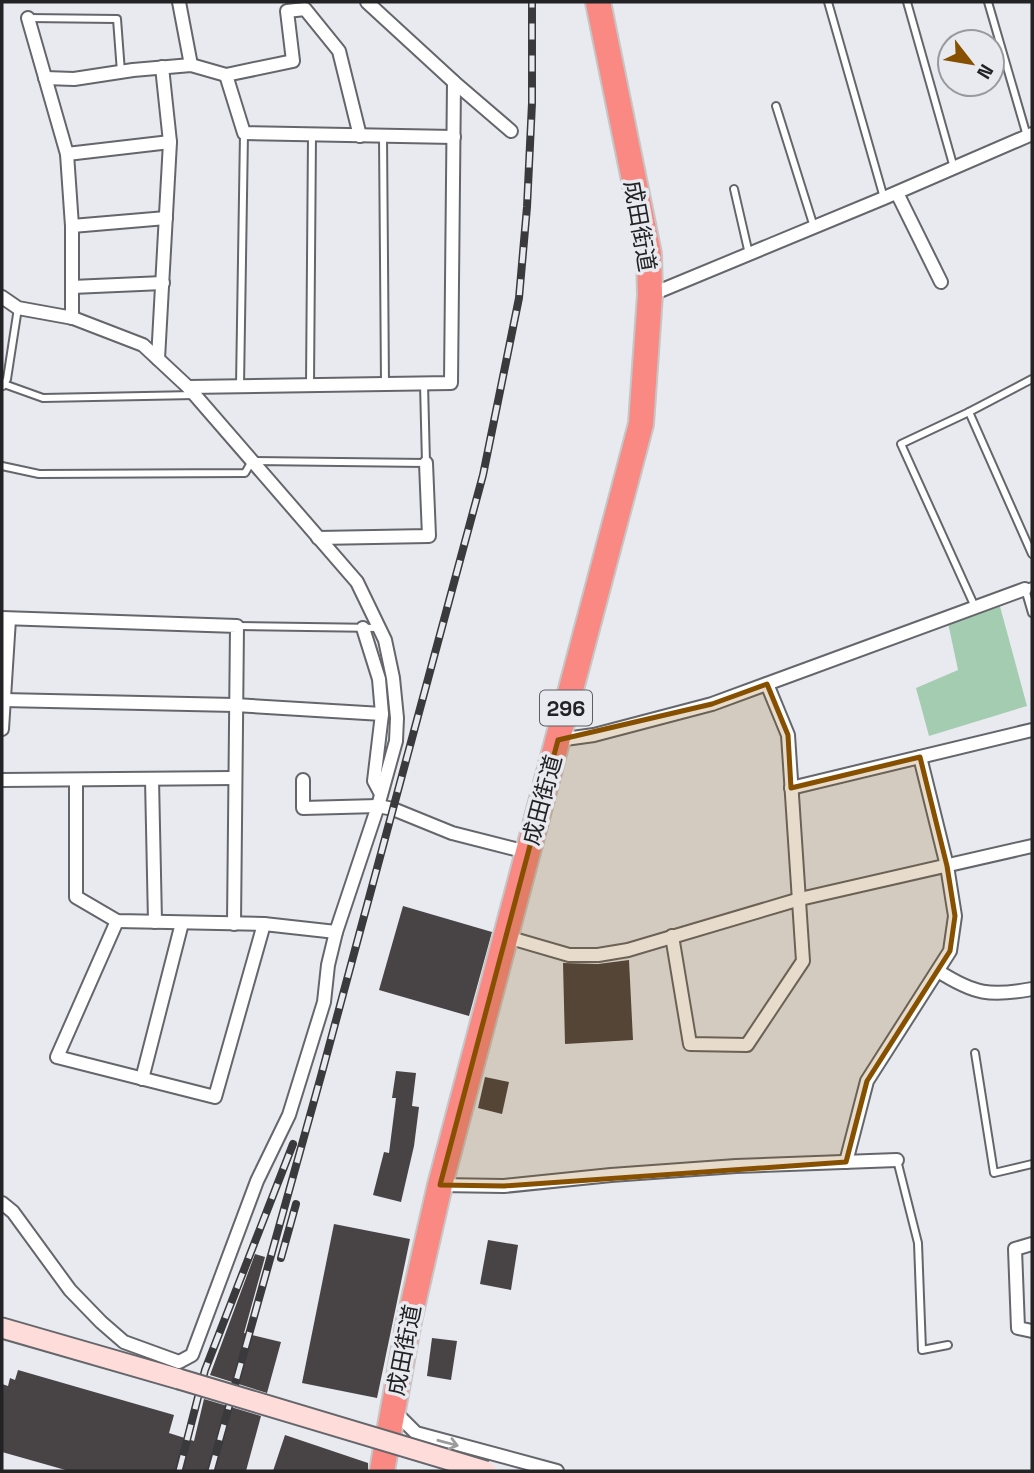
<svg xmlns="http://www.w3.org/2000/svg" width="1034" height="1473" viewBox="0 0 1034 1473" font-family="'Space Grotesk','Noto Sans JP',sans-serif">
	<style>
		.green { fill: #a4ccb1 }
		.building { fill: #484345 }
		.lines { fill: none; stroke-linecap: round; stroke-linejoin: round }
		.lane-casing { stroke: #65666b; stroke-width: 10 }
		.street-casing { stroke: #65666b; stroke-width: 16 }
		.secondary-casing { stroke: #65666b; stroke-width: 23 }
		.highway-casing { stroke: #c6c6c6; stroke-width: 28 }
		.lane { stroke: #fff; stroke-width: 6 }
		.street { stroke: #fff; stroke-width: 12 }
		.secondary { stroke: #fddcda; stroke-width: 19 }
		.highway { stroke: #f98982; stroke-width: 24 }
		.rail-casing { stroke: #3a3a3c; stroke-width: 8 }
		.rail { stroke: #e8eaf0; stroke-width: 5; stroke-dasharray: 16; stroke-linecap: butt }
		.secondary-bridge-casing { stroke: #65666b; stroke-width: 23; stroke-linecap: butt }
		.secondary-bridge { stroke: #fddcda; stroke-width: 19 }
		.oneway { stroke: #9c9c9d }
		.marked { fill: #865000; fill-opacity: 0.2; stroke: #865000; stroke-width: 5; stroke-linejoin: round }
		.labels { text-anchor: middle; dominant-baseline: central; stroke-width: 7; stroke-linejoin: round; paint-order: stroke }
		.shield { fill: #e8eaf0; stroke: #5e5f62; stroke-width: 2 }
		.shield-label { font-size: 21px; font-weight: bold; fill: #232325 }
		.street-label { font-size: 23px; fill: #232325; stroke: #e8eaf0 }
	</style>
	<rect width="100%" height="100%" fill="#e8eaf0"/>
	<!-- green -->
	<path class="green" d="M998,599L1027,706L929,736L916,688L958,670L947,618Z"/>
	<!-- building -->
	<g class="building">
		<path d="M403,906L492,932L469,1016L379,990Z"/>
		<path d="M629,960L633,1040L565,1044L563,963L598,964Z"/>
		<path d="M396,1071L416,1073L412,1106L419,1107L414,1146L401,1202L373,1195L384,1152L389,1153L396,1098H392Z"/>
		<path d="M485,1077L509,1082L502,1114L478,1108Z"/>
		<path d="M334,1224L410,1239L377,1398L302,1383Z"/>
		<path d="M488,1240L518,1245L511,1290L480,1284Z"/>
		<path d="M255,1254L265,1257L244,1333L281,1342L267,1393L210,1375Z"/>
		<path d="M432,1338L457,1341L451,1380L427,1376Z"/>
		<path d="M18,1370L174,1415L169,1433L194,1441L204,1399L261,1416L246,1471H69L2,1452V1384L8,1386L10,1378L15,1380Z"/>
		<path d="M285,1435L368,1463V1471H273Z"/>
	</g>
	<g class="lines">
		<!-- lane casing -->
		<g class="lane-casing">
			<g id="lane">
				<path d="M828,2L884,198"/>
				<path d="M907,2L954,168"/>
				<path d="M988,2L1027,136"/>
				<path d="M28,18L117,19L121,72"/>
				<path d="M776,106L814,227"/>
				<path d="M383,136L385,383"/>
				<path d="M734,189L749,254"/>
				<path d="M1032,379L969,412L1032,554"/>
				<path d="M4,384L43,398L195,395"/>
				<path d="M310,385L312,135"/>
				<path d="M3,386L7,379L18,308"/>
				<path d="M240,386L244,133"/>
				<path d="M969,412L901,444L975,607"/>
				<path d="M2,466L39,474L245,473L252,461L426,463L424,384"/>
				<path d="M1032,586L1025,589L1032,613"/>
				<path d="M238,626L379,628"/>
				<path d="M975,1053L994,1173L1032,1164"/>
				<path d="M897,1160L918,1243L922,1350L948,1345"/>
			</g>
		</g>
		<!-- street casing -->
		<g class="street-casing">
			<g id="street">
				<path d="M179,2L191,65"/>
				<path d="M367,2L454,82L511,131"/>
				<path d="M28,18L67,154L72,226V318"/>
				<path d="M226,75L244,133L454,137"/>
				<path d="M45,78L74,79L133,70L191,65L226,75L293,61L287,11L305,9L339,51L360,136"/>
				<path d="M67,154L170,142"/>
				<path d="M897,193L941,282"/>
				<path d="M72,226L166,218"/>
				<path d="M72,287L163,283"/>
				<path d="M650,295L884,198L1032,134"/>
				<path d="M2,297L18,308L73,318L143,345L188,387L357,582L385,640L393,678L397,718L396,741L378,806L336,932L328,965L324,1002L289,1115L257,1181L192,1355L179,1362L124,1342L101,1322L70,1290L13,1212L2,1203"/>
				<path d="M158,359L170,142L162,67"/>
				<path d="M188,387L451,383L454,82"/>
				<path d="M318,538L429,536L426,463"/>
				<path d="M2,618L237,626L234,924"/>
				<path d="M363,628L379,679L382,714L374,781L381,794"/>
				<path d="M3,700L235,705L382,714"/>
				<path d="M2,729L9,619"/>
				<path d="M558,740L594,735L712,704L1025,589"/>
				<path d="M152,779L155,922"/>
				<path d="M2,780L234,778"/>
				<path d="M76,780V897L117,921L264,924L336,932"/>
				<path d="M303,780V808L378,806L393,809L452,833L527,852"/>
				<path d="M791,788L1032,730"/>
				<path d="M117,921L57,1057L215,1097L264,924"/>
				<path d="M672,936L690,1044L747,1045L803,961L788,735L767,684"/>
				<path d="M507,937L569,955H598L628,950L800,899L1032,846"/>
				<path d="M938,971C974,994 990,997 1032,989"/>
				<path d="M142,1079L182,923"/>
				<path d="M846,1162L867,1081L950,951L955,916L947,866L920,757"/>
				<path d="M440,1185L504,1186L611,1175L736,1166L897,1160"/>
				<path d="M1032,1244L1015,1249L1018,1328L1032,1331"/>
				<path d="M395,1412L416,1433L557,1471"/>
			</g>
		</g>
		<!-- secondary casing -->
		<g class="secondary-casing">
			<path id="secondary" d="M2,1328L179,1379"/>
		</g>
		<!-- highway casing -->
		<g class="highway-casing">
			<path id="highway" d="M382,1471L409,1321L440,1185L641,424L650,295L649,254L598,2"/>
		</g>
		<!-- lane -->
		<use href="#lane" class="lane"/>
		<!-- street -->
		<use href="#street" class="street"/>
		<!-- secondary -->
		<use href="#secondary" class="secondary"/>
		<!-- highway -->
		<use href="#highway" class="highway"/>
		<!-- rail casing -->
		<g class="rail-casing">
			<g id="rail">
				<path d="M281,1258L296,1204"/>
				<path d="M179,1471L205,1370L293,1144"/>
				<path d="M211,1471L321,1076L483,475L519,298L527,207L532,103V2"/>
			</g>
		</g>
		<!-- rail -->
		<use href="#rail" class="rail"/>
		<!-- secondary-bridge casing -->
		<g class="secondary-bridge-casing">
			<path id="secondary-bridge" d="M179,1379L486,1471"/>
		</g>
		<!-- secondary-bridge -->
		<use href="#secondary-bridge" class="secondary-bridge"/>
	</g>
	<!-- one-way arrows -->
	<defs><path id="oneway-shaft" d="M-6 0H5M1.5-3L5.5 0L1.5 3" fill="none" stroke-width="1.6" stroke-linecap="round" stroke-linejoin="round" transform="scale(1.75)"/></defs>
	<use class="oneway" href="#oneway-shaft" transform="translate(448 1443) rotate(15)"/>
	<!-- marked area -->
	<path class="marked" d="M767,684L788,735L791,788L920,757L947,866L955,916L950,951L867,1081L846,1162L504,1186L440,1185L558,740L712,704Z"/>
	<g class="labels">
		<!-- shield labels -->
		<rect class="shield" x="540" y="690.5" width="52" height="35" rx="5"/>
		<g class="shield-label">
			<text x="566" y="708">296</text>
		</g>
		<!-- street labels -->
		<g class="street-label">
			<text transform="translate(640 226) rotate(80)">成田街道</text>
			<text transform="translate(542 800) rotate(-75)">成田街道</text>
			<text transform="translate(404 1350) rotate(-79)">成田街道</text>
		</g>
	</g>
	<!-- border -->
	<rect width="1034" height="1473" fill="none" stroke="#232325" stroke-width="7"/>
	<!-- north arrow -->
	<g transform="translate(971 63) rotate(121)"><circle r="33" fill="#e8eaf0" stroke="#999a9f" stroke-width="2"/>
	<path d="M0-5L12 26L0 18L-12 26Z" fill="#865000"/>
	<text y="-10" font-size="19" font-weight="bold" text-anchor="middle" fill="#232325">N</text>
	</g>
</svg>
